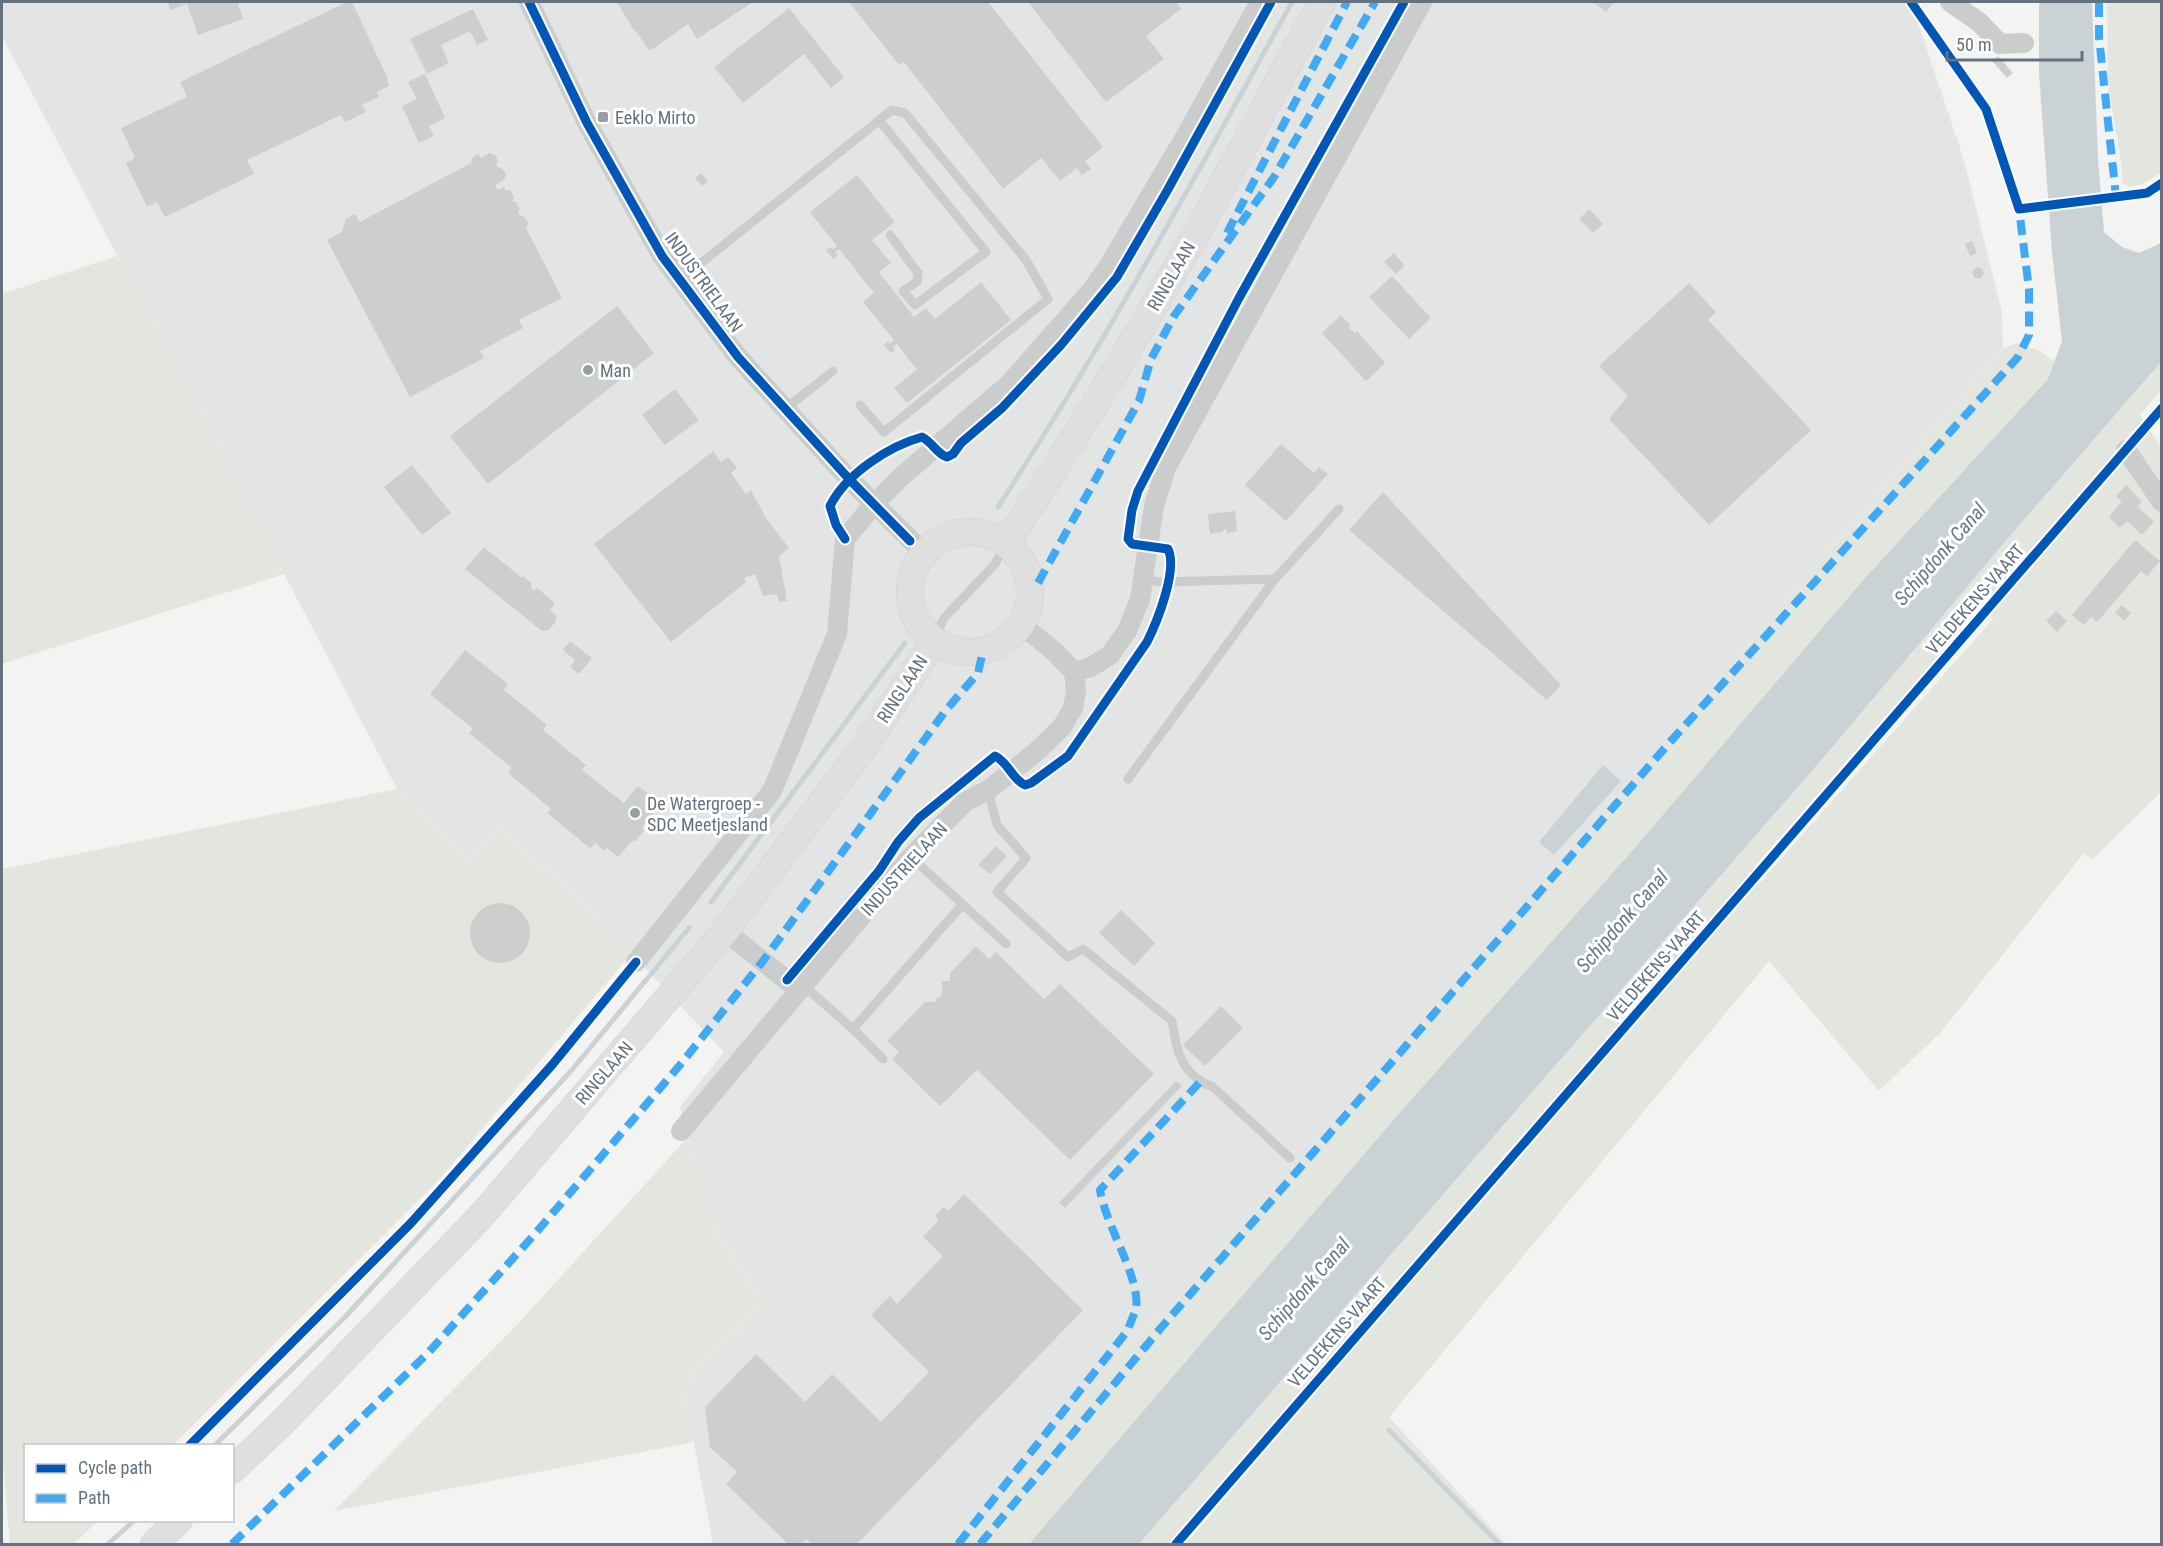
<svg xmlns="http://www.w3.org/2000/svg" width="2163" height="1546" viewBox="0 0 2163 1546" font-family="'Roboto Condensed',sans-serif">
	<style>
		.built { fill: #e3e5e4 }
		.green { fill: #e2e6df; fill-rule: evenodd }
		.water { fill: #cbd2d5 }
		.lines { fill: none; stroke-linecap: round; stroke-linejoin: round }
		.stream { stroke: #cbd2d5; stroke-width: 5 }
		.building { fill: #cdcece }
		.secondary-casing { stroke: #d0d1d0; stroke-width: 28 }
		.service { stroke: #cbcccc; stroke-width: 9 }
		.minor { stroke: #cbcccc; stroke-width: 20 }
		.secondary { stroke: #dfdfe0; stroke-width: 27 }
		.quiet { stroke: #3fa9f5; stroke-width: 8; stroke-dasharray: 15 8; stroke-linecap: butt }
		.cycleway-casing { stroke: #fff; stroke-width: 13 }
		.cycleway { stroke: #0057b8; stroke-width: 9 }
		.poi-dot { fill: #969fa8; stroke: #fff; stroke-width: 2 }
		.labels { text-anchor: middle; dominant-baseline: central; stroke-width: 6; stroke-linejoin: round; paint-order: stroke }
		.poi-label { font-size: 18px; fill: #647280; stroke: #fff; text-anchor: start }
		.street-label { font-size: 18px; fill: #647280; stroke: #fff }
		.water-label { font-size: 20px; font-style: italic; fill: #647a85; stroke: #fff }
	</style>
	<rect width="100%" height="100%" fill="#f3f3f1"/>
	<!-- built -->
	<path class="built" d="M2,2H1911L1964,160L2002,312L2003,348L1488,949L1178,1300L1113,1357L967,1544H713L683,1385L763,1302L713,1230L680,1107L724,1052L593,913L499,827L466,862L397,789L2,36Z"/>
	<!-- green -->
	<g class="green">
		<path d="M2107,2H2161V173L2142,184L2130,187L2123,183L2121,160L2108,85Z"/>
		<path d="M117,256L284,574L2,664V294Z"/>
		<path d="M2018,343L2040,351L2055,362L2048,379L1864,579L1632,851L1395,1118L1029,1544H967L1113,1357L1178,1300L1488,949L2003,348Z"/>
		<path d="M2161,362V390L2140,415L2161,447V792L2092,860L2084,853L1941,1032L1879,1091L1769,961L1389,1417L1506,1544H1186L1321,1386L1312,1378L1169,1544H1139L1830,750L1998,550ZM1982,606L1993,619L1758,885L1754,867Z"/>
		<path d="M397,789L466,862L499,827L593,913L631,954L438,1181L173,1445L26,1446V1520L98,1521L74,1544H10L2,1449V869Z"/>
		<path d="M688,1137L713,1230L763,1302L683,1385L694,1442L334,1511L514,1328Z"/>
	</g>
	<!-- water -->
	<g class="water">
		<path d="M2039,2H2092L2098,159L2104,232L2122,247L2139,253L2161,243V362L1998,550L1830,750L1139,1544H1029L1395,1118L1632,851L1864,579L2048,379L2062,341L2052,252L2039,73Z"/>
		<path d="M1603,765L1621,781L1554,855L1539,842Z"/>
	</g>
	<g class="lines">
		<!-- stream -->
		<g class="stream">
			<path d="M998,507C1105,343 1198,172 1292,2"/>
			<path d="M711,902L905,643"/>
			<path d="M1389,1430L1499,1544"/>
			<path d="M214,1446L344,1318L571,1071L689,928"/>
			<path d="M108,1544L135,1520"/>
		</g>
	</g>
	<!-- building -->
	<g class="building">
		<path d="M168,2H243L238,4L243,19L198,35L187,4L170,10Z"/>
		<path d="M347,2H352L388,79L387,80L389,86L377,92L379,97L362,105L366,112L345,122L341,115L247,160L254,174L165,217L157,202L147,207L126,163L135,158L121,128L187,97L180,82Z"/>
		<path d="M617,2H753L697,39L688,24L651,50L648,49L636,31L635,32Z"/>
		<path d="M849,2H988L1103,147L1085,161L1091,169L1082,175L1077,168L1060,181L1041,158L1003,189L904,62L899,65Z"/>
		<path d="M1028,2H1176L1181,9L1146,36L1164,59L1106,102Z"/>
		<path d="M1593,2H1614L1606,12Z"/>
		<path d="M789,8L844,77L831,88L804,54L743,103L714,67Z"/>
		<path d="M473,9L488,40L477,45L470,31L441,45L449,63L427,74L410,39Z"/>
		<path d="M1998,56L2013,73L2007,78L1992,61Z"/>
		<path d="M425,74L445,118L429,126L434,136L419,143L402,106L417,99L408,82Z"/>
		<path d="M489,153L495,155L498,161L496,166L503,169L506,175L504,180L495,185L498,190L504,187L505,190H510L514,197L512,201L516,202L520,209L518,214L524,217L528,223L526,228L562,298L519,320L523,328L480,351L484,358L410,397L327,240L342,232L346,219L355,214L360,222L471,163L473,157L478,154L481,158Z"/>
		<path d="M701,173L708,181L702,186L695,178Z"/>
		<path d="M857,175L895,222L872,240L891,263L879,272L914,317L926,308L935,319L981,282L1011,320L907,403L894,388L917,370L897,344L893,347L895,350L891,353L884,345L888,341L890,344L894,340L863,302L874,293L839,249L835,252L838,255L833,259L826,250L830,247L833,249L837,246L810,212Z"/>
		<path d="M1589,209L1603,224L1593,233L1579,219Z"/>
		<path d="M1972,241L1977,253L1970,256L1965,244Z"/>
		<path d="M1394,253L1405,266L1396,274L1384,262Z"/>
		<circle cx="1978" cy="273" r="5.5"/>
		<path d="M1392,276L1431,318L1409,339L1369,297Z"/>
		<path d="M1689,283L1716,312L1708,320L1811,430L1709,525L1609,419L1628,396L1599,366Z"/>
		<path d="M617,306L654,353L488,484L450,436Z"/>
		<path d="M1341,315L1351,326L1349,328L1355,333L1357,331L1385,363L1366,381L1322,333Z"/>
		<path d="M675,389L699,420L665,445L642,415Z"/>
		<path d="M1281,444L1314,473L1319,467L1328,474L1286,521L1245,485Z"/>
		<path d="M713,451L721,462L728,457L737,468L731,473L746,494L751,490L766,518L789,548L779,556L787,601L779,602L777,594L763,596L755,574L744,578L746,582L671,642L594,544Z"/>
		<path d="M412,465L451,513L422,535L384,487Z"/>
		<path d="M2126,485L2142,502L2137,506L2154,522L2142,535L2127,521L2120,528L2109,517L2122,501L2116,496Z"/>
		<path d="M1383,492L1561,685L1547,700L1349,530Z"/>
		<path d="M1235,511L1237,531L1226,533V529L1223,530V532L1210,534L1208,514Z"/>
		<path d="M2135,540L2160,561L2147,576L2141,571L2097,622L2091,617L2084,625L2072,615Z"/>
		<path d="M484,547L522,578L523,576L532,584L530,587L534,591L537,588L555,603L550,610L556,615V621L549,630L542,631L465,569Z"/>
		<path d="M2122,605L2131,613L2124,621L2115,613Z"/>
		<path d="M2056,611L2067,621L2057,632L2046,621Z"/>
		<path d="M570,641L592,658L579,674L570,667L575,660L563,650Z"/>
		<path d="M465,650L508,684L504,690L547,725L543,730L586,765L582,770L624,803L638,786L661,804L642,828L644,830L635,842L633,840L618,857L607,848L605,851L595,843L590,848L547,813L551,809L508,773L512,768L469,733L473,729L430,694Z"/>
		<path d="M996,846L1007,856L990,874L978,865Z"/>
		<circle cx="500" cy="933" r="30"/>
		<path d="M1121,910L1155,943L1134,966L1099,933Z"/>
		<path d="M976,946L989,959L996,952L1044,999L1060,984L1154,1074L1070,1160L977,1070L940,1106L892,1059L899,1052L887,1041L925,1002H936V999L942,995V981H950V973Z"/>
		<path d="M1221,1006L1243,1028L1205,1066L1183,1045Z"/>
		<path d="M1176,1081L1182,1086L1065,1208L1059,1203Z"/>
		<path d="M964,1194L1083,1310L857,1544H812L806,1539L801,1544H788L726,1484L737,1472L710,1447L705,1407L756,1354L805,1402L832,1374L881,1422L929,1372L871,1315L890,1296L897,1304L943,1256L923,1237L939,1220L935,1216L943,1207L948,1211Z"/>
	</g>
	<g class="lines">
		<!-- secondary casing -->
		<g class="secondary-casing">
			<g id="secondary">
				<circle cx="970" cy="592" r="60"/>
				<path d="M1006,543C1076,438 1141,331 1203,221C1243,148 1282,74 1322,2"/>
				<path d="M232,1470L282,1423L482,1215L725,931L864,747L927,652L933,640"/>
				<path d="M154,1544L179,1520"/>
			</g>
		</g>
		<!-- service -->
		<g class="service">
			<path d="M879,120L986,252L915,305L903,291L917,282L918,273L890,235"/>
			<path d="M680,280L892,110L905,113L1026,260L1048,299L884,432L860,405"/>
			<path d="M785,409L833,371"/>
			<path d="M1144,580L1162,582L1275,579L1339,509"/>
			<path d="M934,638L944,618L995,564L1005,545"/>
			<path d="M1128,779L1275,579"/>
			<path d="M988,790L997,825L1026,858L997,892L1068,957L1083,949L1172,1021C1176,1051 1182,1076 1213,1087L1290,1158"/>
			<path d="M911,857L1006,944"/>
			<path d="M803,985L853,1029"/>
			<path d="M883,1059L853,1029L962,905"/>
		</g>
		<!-- minor -->
		<g class="minor">
			<path d="M529,2L587,123L662,256L738,357L850,480L923,552"/>
			<path d="M1950,2L1979,22L2000,44L2024,43"/>
			<path d="M2126,450L2162,502"/>
			<path d="M1074,672L1091,667L1110,655L1127,631L1140,599L1154,506L1166,468L1422,2"/>
			<path d="M725,931L799,990"/>
			<path d="M636,962L772,791L837,634L845,539L874,504L901,477L1010,383L1091,291L1110,264L1185,137L1260,2"/>
			<path d="M681,1131L911,857L965,802L988,790L1036,752L1062,727L1073,708L1076,691L1074,672L1055,652L1021,624"/>
		</g>
		<!-- secondary -->
		<use href="#secondary" class="secondary"/>
		<!-- quiet -->
		<g class="quiet">
			<path d="M2099,2V37L2116,197"/>
			<path d="M1227,233L1347,2"/>
			<path d="M1038,583L1139,401L1151,359L1174,316L1274,177L1375,2"/>
			<path d="M232,1544L428,1353L533,1236L680,1065L763,961L946,710L978,673L983,651"/>
			<path d="M958,1544L1128,1330C1130,1323 1134,1315 1136,1308C1141,1279 1105,1224 1100,1190L1200,1082"/>
			<path d="M980,1544L1166,1322L1670,742L2018,357L2029,335V289L2019,209"/>
		</g>
		<!-- cycleway casing -->
		<g class="cycleway-casing">
			<g id="cycleway">
				<path d="M529,2L587,123L662,256L738,357L850,480L910,541"/>
				<path d="M1911,2L1986,109L2019,209L2147,193L2162,183"/>
				<path d="M845,539L836,525L830,506C846,474 889,446 922,437C932,442 937,454 947,457L953,454L961,443L1002,408L1061,345L1117,277L1167,191L1271,2"/>
				<path d="M787,980L879,871L898,842L919,818L995,756C1008,762 1012,779 1025,785L1031,783L1068,756L1147,642C1157,622 1178,570 1168,549L1132,544L1128,539L1132,510L1138,491L1239,298L1404,2"/>
				<path d="M189,1446L411,1223L552,1065L636,962"/>
				<path d="M1176,1544L2162,408"/>
			</g>
		</g>
		<!-- cycleway -->
		<use href="#cycleway" class="cycleway"/>
	</g>
	<!-- markers -->
	<g class="poi-dot">
		<rect x="597" y="111" width="12" height="12" rx="3"/>
		<circle cx="588" cy="370" r="6"/>
		<circle cx="635" cy="813" r="6"/>
	</g>
	<g class="labels">
		<!-- poi labels -->
		<g class="poi-label">
			<text x="615" y="117">Eeklo Mirto</text>
			<text x="600" y="370">Man</text>
			<text x="647" y="803">De Watergroep -<tspan x="647" dy="21">SDC Meetjesland</tspan></text>
		</g>
		<!-- street labels -->
		<g class="street-label">
			<text transform="translate(1171 276) rotate(-60)">RINGLAAN</text>
			<text transform="translate(704 282) rotate(54)">INDUSTRIELAAN</text>
			<text transform="translate(1975 599) rotate(-49)">VELDEKENS-VAART</text>
			<text transform="translate(902 689) rotate(-57)">RINGLAAN</text>
			<text transform="translate(904 869) rotate(-48)">INDUSTRIELAAN</text>
			<text transform="translate(1656 966) rotate(-49)">VELDEKENS-VAART</text>
			<text transform="translate(604 1073) rotate(-49)">RINGLAAN</text>
			<text transform="translate(1337 1332) rotate(-49)">VELDEKENS-VAART</text>
		</g>
		<!-- water labels -->
		<g class="water-label">
			<text transform="translate(1940 554) rotate(-49)">Schipdonk Canal</text>
			<text transform="translate(1622 921) rotate(-49)">Schipdonk Canal</text>
			<text transform="translate(1304 1289) rotate(-49)">Schipdonk Canal</text>
		</g>
	</g>
	<!-- border -->
	<rect width="2163" height="1546" fill="none" stroke="#647280" stroke-width="6"/>
	<!-- legend -->
	<rect x="24" y="1444" width="210" height="78" fill="#ffffff" stroke="#c1c7cc" stroke-width="1.5"/>
	<rect x="36" y="1464" width="30" height="9" fill="#0057b8" stroke="#c1c7cc" stroke-width="1.5"/>
	<text x="78" y="1474" font-size="18" fill="#647280">Cycle path</text>
	<rect x="36" y="1494" width="30" height="9" fill="#3fa9f5" stroke="#c1c7cc" stroke-width="1.5"/>
	<text x="78" y="1504" font-size="18" fill="#647280">Path</text>
	<!-- scale -->
	<path d="M1947 51v9h135v-9" fill="none" stroke="#647280" stroke-width="3"/>
	<text x="1956" y="51" font-size="18" fill="#647280" stroke="#ffffff" stroke-width="4.5" paint-order="stroke">50 m</text>
</svg>
